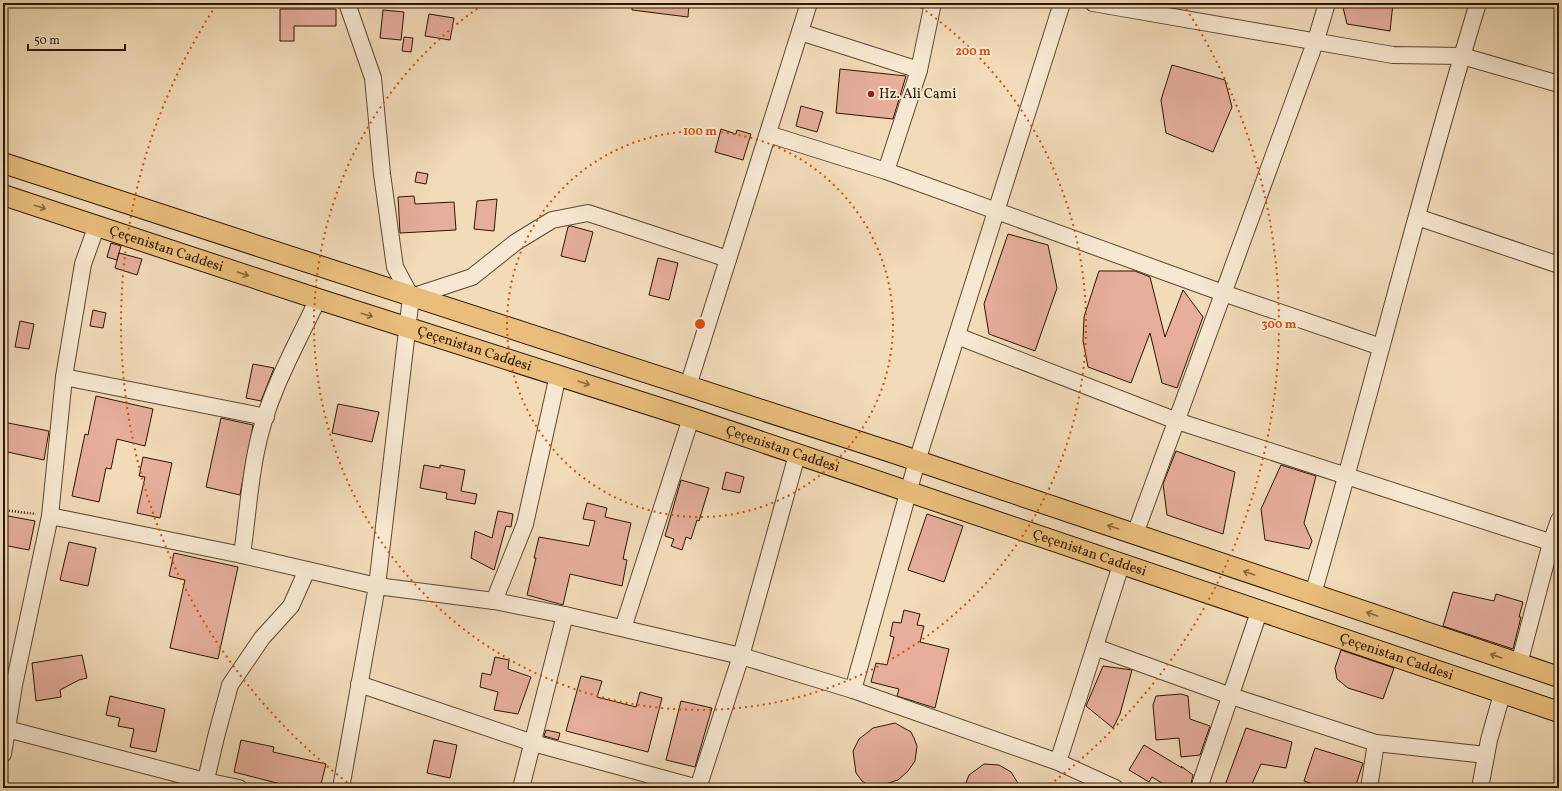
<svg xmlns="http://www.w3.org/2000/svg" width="1562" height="791" viewBox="0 0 1562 791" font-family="Vollkorn,serif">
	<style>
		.building { fill: #e6ae9b; stroke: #2b1601 }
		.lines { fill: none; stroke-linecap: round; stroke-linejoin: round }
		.minor-casing { stroke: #5d472f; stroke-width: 18 }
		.major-casing { stroke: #2b1601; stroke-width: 22 }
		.path { stroke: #2b1601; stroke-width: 2.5; stroke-dasharray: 1 2; stroke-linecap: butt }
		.minor { stroke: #f7e8d2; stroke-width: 16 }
		.major { stroke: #e9be7c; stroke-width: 20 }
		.oneway { stroke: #8a6a3e }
		.ring { fill: none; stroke: #d5520b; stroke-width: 2; stroke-dasharray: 2 4 }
		.poi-dot { fill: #8f2418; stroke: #f7e8d2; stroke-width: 1.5 }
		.labels { text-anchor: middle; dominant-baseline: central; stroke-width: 4; stroke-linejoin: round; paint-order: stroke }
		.poi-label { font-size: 14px; fill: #2b1601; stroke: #f7e8d2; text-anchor: start }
		.street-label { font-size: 14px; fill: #2b1601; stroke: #f7e8d2 }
		.centre { fill: #d5520b; stroke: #f7e8d2; stroke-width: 2 }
		.ring-label { font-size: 12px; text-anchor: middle; font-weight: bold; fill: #d5520b; stroke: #f7e8d2; stroke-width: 4; stroke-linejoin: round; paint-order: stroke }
	</style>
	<rect width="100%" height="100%" fill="#f2dbb9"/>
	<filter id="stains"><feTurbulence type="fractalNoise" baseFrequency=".005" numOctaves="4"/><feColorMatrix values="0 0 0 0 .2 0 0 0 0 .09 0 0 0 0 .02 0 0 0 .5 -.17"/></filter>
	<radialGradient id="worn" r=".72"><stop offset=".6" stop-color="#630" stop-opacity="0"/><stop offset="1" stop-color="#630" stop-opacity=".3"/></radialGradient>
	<!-- building -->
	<g class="building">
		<path d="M632,3H689L688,17L632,10Z"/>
		<path d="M1342,3H1393L1390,31L1347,24Z"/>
		<path d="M280,9H336V26H294V41H280Z"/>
		<path d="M383,10L404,12L401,40L380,38Z"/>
		<path d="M429,14L454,18L450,40L425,36Z"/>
		<path d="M404,37L413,38L411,52L402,51Z"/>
		<path d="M1172,65L1225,80L1232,107L1213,152L1166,133L1161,100Z"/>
		<path d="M840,69L906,76L893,119L836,113Z"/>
		<path d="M801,106L823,112L817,132L796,126Z"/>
		<path d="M721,129L736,134L737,130L751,134L743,160L715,152Z"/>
		<path d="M417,172L428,174L426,184L415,182Z"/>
		<path d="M414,196L415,204L454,202L456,230L400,233L398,197Z"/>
		<path d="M497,199L494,231L474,229L477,201Z"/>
		<path d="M571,226L593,232L585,262L561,256L568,227Z"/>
		<path d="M1008,234L1048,245L1057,288L1035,351L989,334L984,304Z"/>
		<path d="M111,243L121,246L117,260L107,257Z"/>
		<path d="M119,253L142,259L137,275L115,268Z"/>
		<path d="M658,258L678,263L669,300L649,295Z"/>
		<path d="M1099,271H1135L1150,277L1165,337L1183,290L1203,317L1177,388L1162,383L1150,333L1131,383L1088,367L1083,341L1084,317Z"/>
		<path d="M93,310L106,313L103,328L90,326Z"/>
		<path d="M20,321L34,324L29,349L15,347Z"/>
		<path d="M253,364L274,368L261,401L246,398Z"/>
		<path d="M96,396L153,409L145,446L117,439L111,469L106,468L99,502L72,496L85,434L88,435Z"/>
		<path d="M338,404L379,412L372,442L332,433Z"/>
		<path d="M221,418L253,425L240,495L206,487Z"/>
		<path d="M3,422L49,431L44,460L3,451Z"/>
		<path d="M1176,451L1235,472L1223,534L1167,515L1163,484Z"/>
		<path d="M143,457L172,463L160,518L137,513L145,477L139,476Z"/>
		<path d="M424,465L440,468V465L465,470L461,491L477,494L475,504L446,499L447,493L420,488Z"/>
		<path d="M1281,465L1316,476L1304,523L1312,541L1309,549L1265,540L1261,509Z"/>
		<path d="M726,472L744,477L740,493L722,489Z"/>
		<path d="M681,480L709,488L699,521L697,520L691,539L686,537L682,550L671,546L674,539L665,536Z"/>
		<path d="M587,503L607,508L605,517L631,523L623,559L627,560L622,586L570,574L563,605L527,595L536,558H534L539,537L589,546L595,521L583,519Z"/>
		<path d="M498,511L513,514L511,527L506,526L494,570L471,558L475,531L492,538Z"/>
		<path d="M927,514L963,526L944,582L908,570Z"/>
		<path d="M3,515L35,521L29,550L3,545Z"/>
		<path d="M69,542L96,548L88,586L60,580Z"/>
		<path d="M174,553L238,567L218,659L170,648L185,580L169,576Z"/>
		<path d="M1453,592L1494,601L1496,594L1523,602L1519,617H1521L1513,649L1443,626Z"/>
		<path d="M904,610L920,614L917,625L924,626L920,642L949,649L935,708L897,696L899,689L871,682L876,663L887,665L894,637L890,636L893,622L901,623Z"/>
		<path d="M1341,650L1394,668L1383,699L1348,688L1337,679L1335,668Z"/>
		<path d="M82,655L87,678L79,680L60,690L61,697L36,701L32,663Z"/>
		<path d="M495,657L509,660L508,669L531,677L518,714L494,710L498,692L480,687L482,673L491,675Z"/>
		<path d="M1103,666L1132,670L1120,714L1113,728L1086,706Z"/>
		<path d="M581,676L602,681L597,697L636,707L640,692L662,698L648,752L566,731Z"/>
		<path d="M1181,694L1188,696L1190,719L1210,726L1200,755L1181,757L1179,738L1156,740L1153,705L1156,696Z"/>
		<path d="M110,696L165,709L156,752L130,747L134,729L118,726L120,718L106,715Z"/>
		<path d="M681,701L712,708L695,767L666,760Z"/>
		<path d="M895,723L911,732L914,738L917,746L915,761L908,771L898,780L879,786L868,785L862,781L856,773L853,751L859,739L873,728Z"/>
		<path d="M1246,728L1292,742L1286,768L1261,764L1250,788H1224Z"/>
		<path d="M546,730L560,733L558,740L544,736Z"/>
		<path d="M241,740L274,747L273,752L326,764L320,788H296L234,772Z"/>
		<path d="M434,740L457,745L450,778L427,773Z"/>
		<path d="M1144,745L1182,768L1181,766L1193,775L1190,788H1170L1152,777L1149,782L1129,770Z"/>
		<path d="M1315,748L1363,763L1355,788H1325L1304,781Z"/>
		<path d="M984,764L999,765L1011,772L1021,788H964L969,775Z"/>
	</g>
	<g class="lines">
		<!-- minor casing -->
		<g class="minor-casing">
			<g id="minor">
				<path d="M1093,3L1393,55L1462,56L1559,84"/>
				<path d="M800,32L919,70"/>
				<path d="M768,134L886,171L1223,293L1381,347"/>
				<path d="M886,171L919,70L933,3"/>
				<path d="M1417,217L1559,265"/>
				<path d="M411,297L472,277L516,242L552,220L588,213L728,259"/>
				<path d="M957,336L1177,421L1559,545"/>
				<path d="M64,377L266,417"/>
				<path d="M688,386L809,3"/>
				<path d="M50,516L242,555L377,586L494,601L565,615L741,656L853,690L1058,762L1115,788"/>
				<path d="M1135,534L1316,40L1327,3"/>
				<path d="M242,555C247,521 249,486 256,452C266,398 294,349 318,299"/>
				<path d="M1313,594C1370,398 1418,199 1478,3"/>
				<path d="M494,601L525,524L558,375"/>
				<path d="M623,628L691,418"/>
				<path d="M1095,647L1231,696L1376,743L1486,755"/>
				<path d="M1519,664L1551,543L1559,520"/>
				<path d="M359,684L533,743L698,788"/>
				<path d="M853,690L917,461L1062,3"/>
				<path d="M7,729L205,781L239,788"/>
				<path d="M3,754L14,685L50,516L64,377L83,264L97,225"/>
				<path d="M1058,762L1121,565"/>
				<path d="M204,788L216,737L230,685L262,638L291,606L307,570"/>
				<path d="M341,788L377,586L411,297L395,267L382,174L373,78L347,3"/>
				<path d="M521,788L565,615"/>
				<path d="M698,788L741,656L797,455"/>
				<path d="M1199,788L1259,612"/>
				<path d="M1369,788L1376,743"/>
				<path d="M1480,788L1489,740L1502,694"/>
			</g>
		</g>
		<!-- major casing -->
		<g class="major-casing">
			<g id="major">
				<path d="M3,163L897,454L1559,677"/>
				<path id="s1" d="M3,195L318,299L691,418L1559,712"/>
			</g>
		</g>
		<!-- path -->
		<path class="path" d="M3,510L36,514"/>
		<!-- minor -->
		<use href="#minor" class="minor"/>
		<!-- major -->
		<use href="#major" class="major"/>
	</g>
	<!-- one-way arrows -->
	<defs><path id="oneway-shaft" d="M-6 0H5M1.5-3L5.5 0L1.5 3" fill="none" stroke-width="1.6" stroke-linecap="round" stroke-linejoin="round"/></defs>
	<g class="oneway">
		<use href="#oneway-shaft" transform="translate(40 207) rotate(18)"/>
		<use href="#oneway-shaft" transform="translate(243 274) rotate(19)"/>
		<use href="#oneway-shaft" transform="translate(367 315) rotate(17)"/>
		<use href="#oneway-shaft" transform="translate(584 383) rotate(18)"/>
		<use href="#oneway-shaft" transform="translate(1113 527) rotate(-161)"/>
		<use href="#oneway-shaft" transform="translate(1249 573) rotate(-161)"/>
		<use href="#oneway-shaft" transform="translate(1372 614) rotate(-161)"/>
		<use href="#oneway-shaft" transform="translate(1496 656) rotate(-161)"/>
	</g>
	<!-- distance rings -->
	<g class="ring">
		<circle cx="700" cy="324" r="193"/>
		<path d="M916 4A386 386 0 1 1 484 4"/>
		<path d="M352 786A579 579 0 0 1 217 4M1183 4A579 579 0 0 1 1048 786"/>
	</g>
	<!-- markers -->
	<circle class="poi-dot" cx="871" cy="94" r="4"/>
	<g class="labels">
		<!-- poi labels -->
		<g class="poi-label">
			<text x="879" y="94">Hz. Ali Cami</text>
		</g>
		<!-- street labels -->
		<g class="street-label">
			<text stroke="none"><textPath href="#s1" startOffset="172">Çeçenistan Caddesi</textPath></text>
			<text stroke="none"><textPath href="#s1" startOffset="496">Çeçenistan Caddesi</textPath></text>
			<text stroke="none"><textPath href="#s1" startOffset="820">Çeçenistan Caddesi</textPath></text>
			<text stroke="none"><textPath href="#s1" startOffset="1144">Çeçenistan Caddesi</textPath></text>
			<text stroke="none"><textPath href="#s1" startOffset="1468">Çeçenistan Caddesi</textPath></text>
		</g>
	</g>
	<circle cx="700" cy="324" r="6" class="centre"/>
	<g class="ring-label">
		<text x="973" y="55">200 m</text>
		<text x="700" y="135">100 m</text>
		<text x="1279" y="328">300 m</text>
	</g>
	<!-- margin -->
	<rect width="1562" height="791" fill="none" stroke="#f2dbb9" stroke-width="16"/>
	<rect x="4" y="4" width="1554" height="783" fill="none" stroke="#2b1601" stroke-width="2"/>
	<rect x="8" y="8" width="1546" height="775" fill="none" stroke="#2b1601"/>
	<!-- scale -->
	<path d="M28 44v6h97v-6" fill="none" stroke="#2b1601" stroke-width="2"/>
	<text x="34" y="44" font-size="12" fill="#2b1601" stroke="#f7e8d2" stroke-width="3" paint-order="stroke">50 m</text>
	<rect width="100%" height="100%" filter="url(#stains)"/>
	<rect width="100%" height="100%" fill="url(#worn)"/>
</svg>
